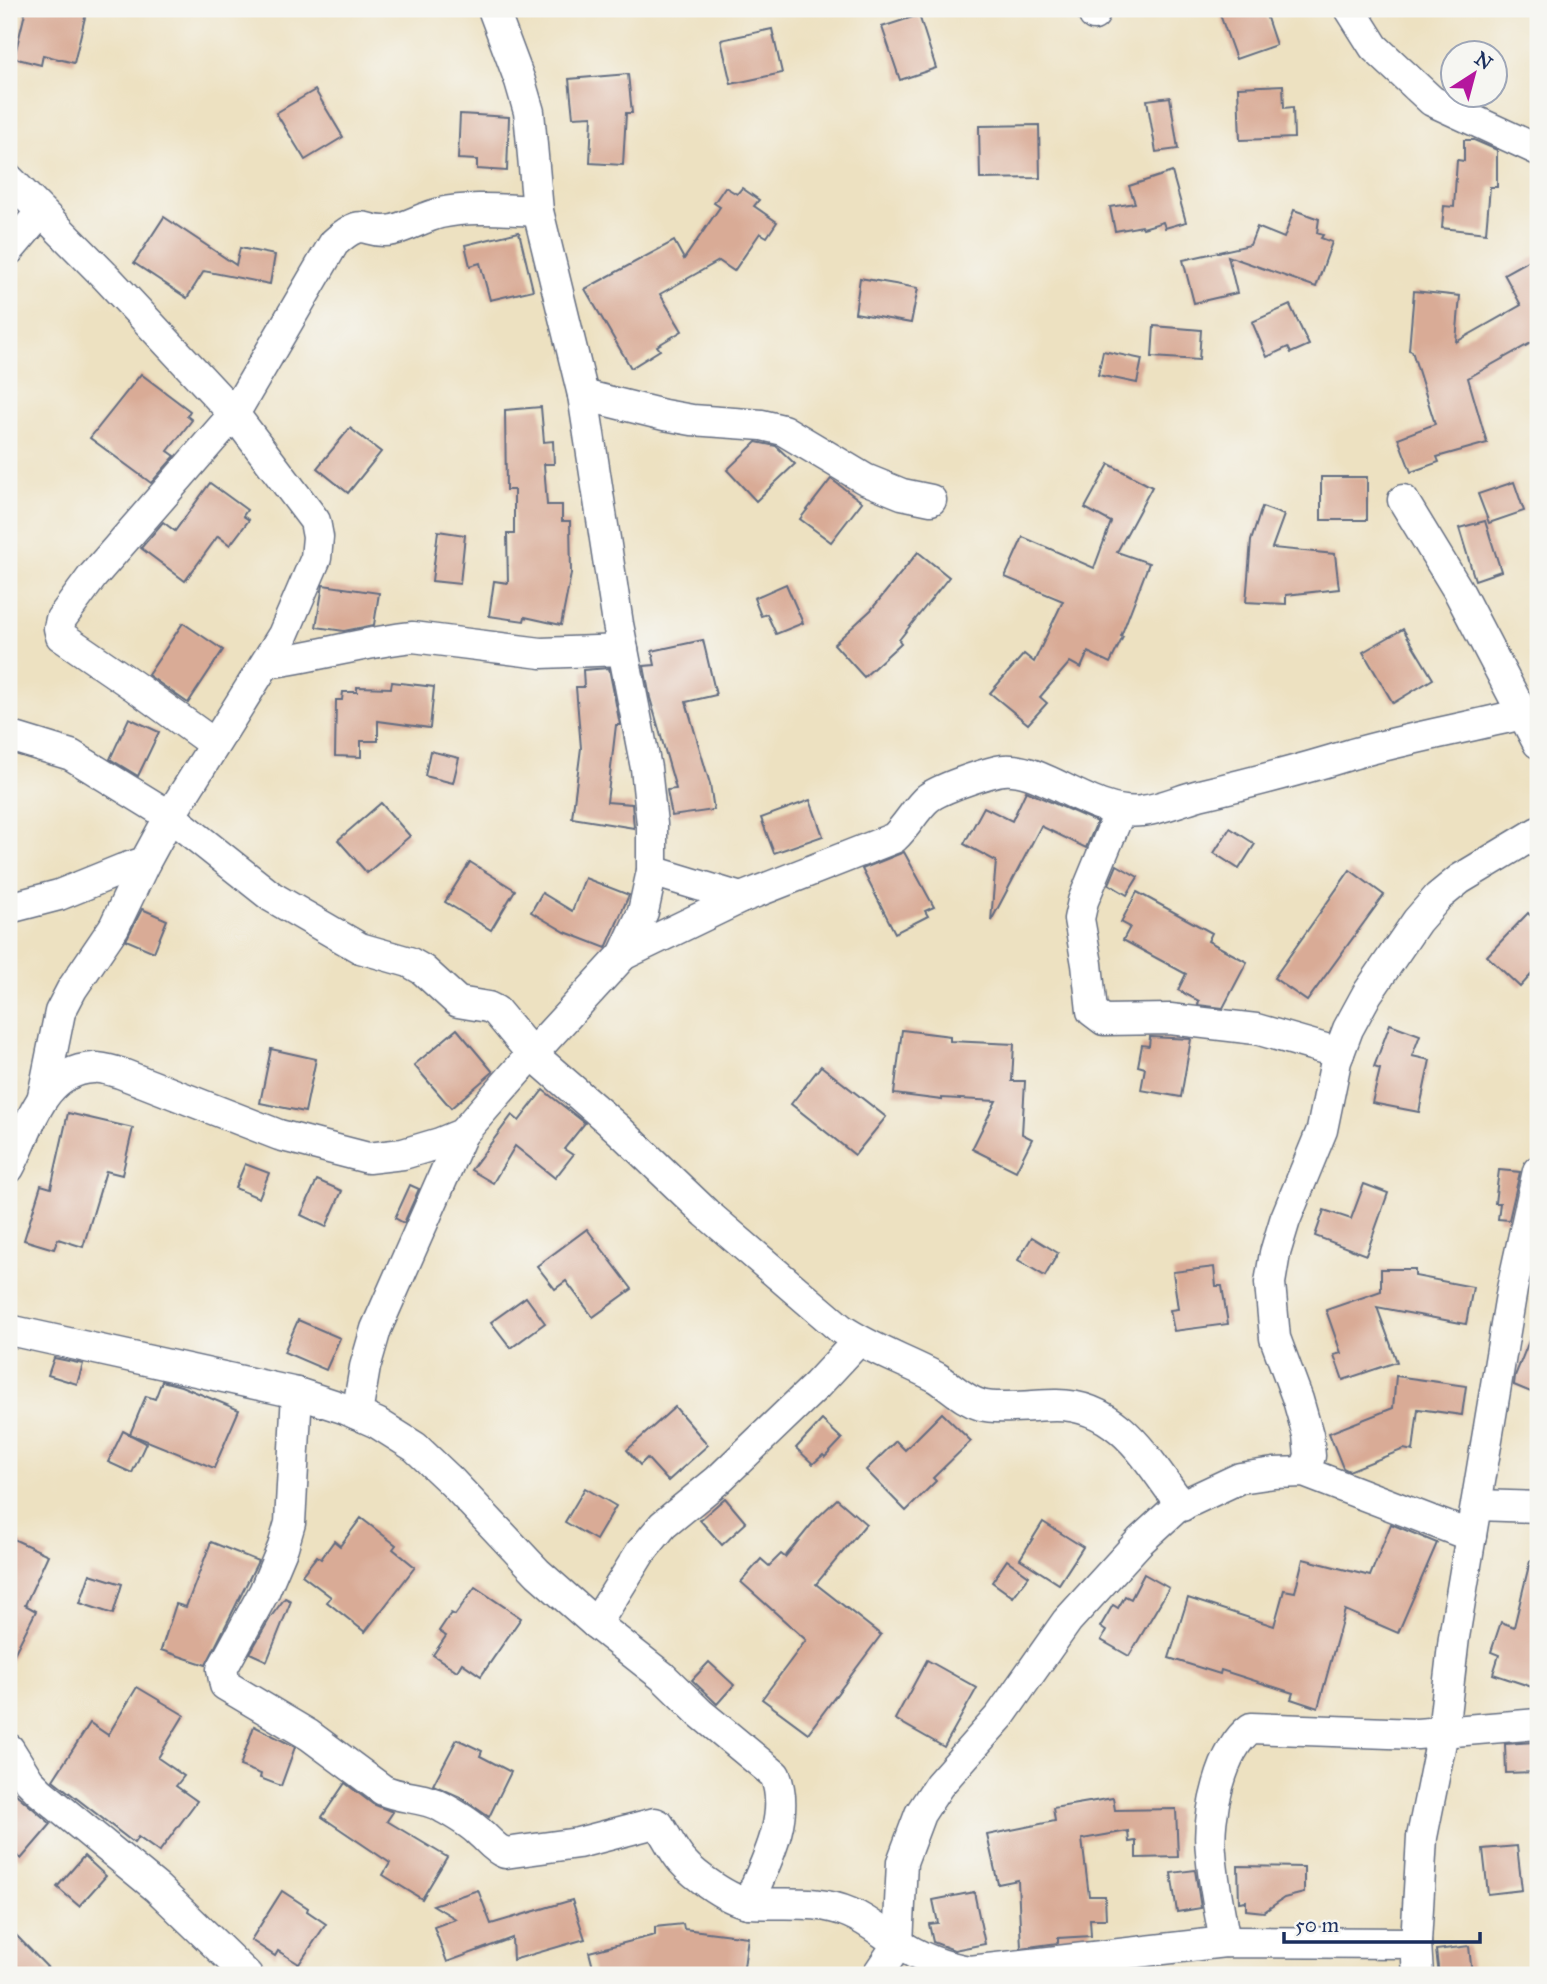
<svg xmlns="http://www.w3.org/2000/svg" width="1547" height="1984" viewBox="0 0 1547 1984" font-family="'IM FELL Great Primer',serif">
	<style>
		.building { fill: #d9ab96 }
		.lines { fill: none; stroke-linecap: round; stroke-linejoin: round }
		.minor-casing { stroke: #646d81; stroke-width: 33 }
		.minor { stroke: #fff; stroke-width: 30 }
	</style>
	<rect width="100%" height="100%" fill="#f6f6f2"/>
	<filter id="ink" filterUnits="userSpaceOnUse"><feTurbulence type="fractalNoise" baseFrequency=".0143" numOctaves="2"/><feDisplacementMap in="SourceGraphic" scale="14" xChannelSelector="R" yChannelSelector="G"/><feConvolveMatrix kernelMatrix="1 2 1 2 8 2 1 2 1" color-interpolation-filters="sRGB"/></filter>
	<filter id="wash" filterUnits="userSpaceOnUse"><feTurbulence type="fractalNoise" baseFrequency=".00686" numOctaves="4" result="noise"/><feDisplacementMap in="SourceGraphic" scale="28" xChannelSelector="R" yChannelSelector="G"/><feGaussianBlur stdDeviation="1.57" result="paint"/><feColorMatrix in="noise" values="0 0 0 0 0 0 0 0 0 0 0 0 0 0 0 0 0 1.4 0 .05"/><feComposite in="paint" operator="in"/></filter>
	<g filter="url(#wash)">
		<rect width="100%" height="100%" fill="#ede1c1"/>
		<g id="blocks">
			<!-- building -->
			<g class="building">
				<path d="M26,9H87L74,63L43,55L41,65L14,58Z"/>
				<path d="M1218,9H1264L1276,45L1236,59Z"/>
				<path d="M919,15L936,68L900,80L882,27Z"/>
				<path d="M772,29L782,73L731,84L721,40Z"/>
				<path d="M628,74L632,113H626L623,165L590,163L592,116L573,117L569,79Z"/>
				<path d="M1283,85L1284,108L1293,107L1294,138L1240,140L1238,87Z"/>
				<path d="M315,90L343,137L305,160L276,113Z"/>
				<path d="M1170,97L1178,149L1156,152L1147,100Z"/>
				<path d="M460,114L509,117L507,171L477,169V160L458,159Z"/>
				<path d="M1039,125L1040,178L980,179L979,126Z"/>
				<path d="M1464,140H1474L1497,150V187H1490L1486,233L1442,228L1444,206L1454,207L1457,160L1464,161Z"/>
				<path d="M1172,172L1186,222L1165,228L1163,222L1143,228L1142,226L1115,231L1110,207L1135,203L1129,186Z"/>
				<path d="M725,187L737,194L742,188L759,200L754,206L777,222L767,237L760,233L734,271L719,261L660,294L682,331L657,346L660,350L631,368L585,289L674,241L684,259L720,207L714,203Z"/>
				<path d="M1294,210L1319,219L1317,233L1323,235L1321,238L1332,242L1316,287L1228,256L1237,293L1194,303L1183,260L1250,245L1257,227L1284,238Z"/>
				<path d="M164,217L236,265L240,248L275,255L270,284L204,271L187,298L134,263Z"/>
				<path d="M519,232L533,290L490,300L480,263L470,266L465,245Z"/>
				<path d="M1538,255V339L1468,378L1487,443L1437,457L1439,462L1411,472L1398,438L1435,424L1412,351L1409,350L1414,291L1460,296L1456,342L1521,305L1504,274Z"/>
				<path d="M860,278L918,288L911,323L855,313Z"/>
				<path d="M1290,305L1309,345L1291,353L1288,347L1267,357L1252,322Z"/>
				<path d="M1154,326L1201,330L1199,360L1152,357Z"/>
				<path d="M1103,351L1142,359L1137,383L1098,375Z"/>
				<path d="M141,374L190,411L187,416L192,420L168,451L175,456L151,483L90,438Z"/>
				<path d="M541,407L544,442L553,441L554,464H544L547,505H562V521H570L571,574L561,625L525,617L524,621L489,616L494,581L508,583L507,534H514V490H506L505,410Z"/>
				<path d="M350,428L381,452L348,493L317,468Z"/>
				<path d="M756,442L776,446L795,464L756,501L727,470Z"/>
				<path d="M1109,464L1152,487L1117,552L1149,563L1121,636L1123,637L1110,663L1088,652L1081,668L1070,662L1040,697L1047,703L1028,724L990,693L1024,654L1034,662L1063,601L1005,577L1023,537L1094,568L1111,522L1085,508Z"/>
				<rect x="1321" y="477" width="46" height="43"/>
				<path d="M831,479L862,502L831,542L800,519Z"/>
				<path d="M1514,482L1524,511L1489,523L1478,494Z"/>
				<path d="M210,483L247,510L243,516L249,520L230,545L218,536L185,581L141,548L163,522L175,531Z"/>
				<path d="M1262,507L1284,515L1272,548L1335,554L1339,589L1286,595V604L1246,602L1251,541Z"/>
				<path d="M1485,521L1501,571L1475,580L1459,528Z"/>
				<path d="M438,531L465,535L460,584L432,581Z"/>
				<path d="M918,552L949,577L899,640L901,643L864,677L834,644L871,610Z"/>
				<path d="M786,584L803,623L776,634L767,614L761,616L754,598Z"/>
				<path d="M323,585L379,593L374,625L344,631L316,627Z"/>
				<path d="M183,623L223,650L188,703L148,675Z"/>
				<path d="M1403,629L1433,679L1393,703L1363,652Z"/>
				<path d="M703,640L716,695L686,702L710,784L714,810L672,816L667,790L676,789L650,698L644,666L655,665L652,651Z"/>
				<path d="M609,668L620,725H616L607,802L632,804L634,828L572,818L581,748L576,687H584L583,670Z"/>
				<path d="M392,682L434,687L430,728L378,721V741H361V757L335,756L336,700H342L343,692H357V687L391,688Z"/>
				<path d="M129,718L159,732L138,776L110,759Z"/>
				<path d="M430,751L459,758L453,783L425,776Z"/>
				<path d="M1026,791L1097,822L1086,848L1041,826L991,921L996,861L964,844L984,807L1012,821Z"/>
				<path d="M810,800L823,836L774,853L761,818Z"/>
				<path d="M381,803L410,836L367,873L338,840Z"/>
				<path d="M1230,828L1255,844L1239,869L1214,853Z"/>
				<path d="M904,852L934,907L925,911L928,916L895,933L862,869Z"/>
				<path d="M470,862L515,890L491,930L445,902Z"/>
				<path d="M1117,865L1138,877L1127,895L1109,884Z"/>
				<path d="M1350,870L1384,895L1307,1001L1274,978Z"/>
				<path d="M585,878L629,895L606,948L565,932L531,912L542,893L572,911Z"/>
				<path d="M1137,892L1212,933L1208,941L1247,962L1223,1008L1198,1005L1199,1001L1178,990L1186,974L1123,940L1130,927L1121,922Z"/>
				<path d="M142,909L167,920L154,952L126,940Z"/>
				<path d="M1528,913L1538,923V967L1520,987L1487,956Z"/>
				<path d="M1390,1024L1420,1035L1412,1056L1430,1060L1419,1112L1372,1103L1380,1069L1374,1067Z"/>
				<path d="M457,1029L493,1072L451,1108L414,1065Z"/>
				<path d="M902,1030L950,1036V1041L1014,1044L1012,1081H1025L1022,1134L1032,1139L1016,1171L972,1149L996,1101L942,1098V1100L894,1094Z"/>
				<path d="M1150,1037L1191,1039L1181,1097L1141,1090L1145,1068L1138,1066L1142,1045L1149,1046Z"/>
				<path d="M271,1049L316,1059L305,1112L260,1103Z"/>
				<path d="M821,1066L886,1117L855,1155L791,1104Z"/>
				<path d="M543,1090L585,1123L564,1149L573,1155L555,1178L515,1146L493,1183L471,1170L512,1115L519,1121Z"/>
				<path d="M68,1113L133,1128L122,1175L106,1171L83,1247L58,1239L54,1249L24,1240L41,1185L51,1188Z"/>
				<path d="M245,1164L269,1173L259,1198L235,1188Z"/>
				<path d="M1499,1170L1520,1172L1509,1220L1498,1219L1500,1203H1495Z"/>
				<path d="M317,1180L342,1191L326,1227L301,1215Z"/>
				<path d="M1364,1184L1388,1193L1366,1255L1315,1236L1324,1210L1351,1219Z"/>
				<path d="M410,1185L419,1189L404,1223L395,1218Z"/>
				<path d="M587,1229L632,1289L593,1317L566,1281L555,1289L537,1266Z"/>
				<path d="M1032,1237L1058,1253L1045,1276L1018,1260Z"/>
				<path d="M1214,1267L1216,1286H1222L1228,1324L1174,1331L1170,1310L1178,1309L1173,1272Z"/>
				<path d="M1381,1269H1415V1276L1473,1287L1466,1324L1377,1307L1397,1362L1343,1380L1334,1355L1341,1353L1326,1310L1381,1291Z"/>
				<path d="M526,1297L545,1323L511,1348L491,1322Z"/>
				<path d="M298,1320L340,1338L326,1370L284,1352Z"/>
				<path d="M1537,1321H1538V1395L1514,1385L1515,1376Z"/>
				<path d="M54,1358L83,1364L77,1384L48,1375Z"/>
				<path d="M1396,1376L1466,1386L1462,1415L1418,1409L1413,1451L1404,1449L1349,1471L1343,1468L1329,1433L1393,1408Z"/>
				<path d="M162,1381L181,1386L239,1410L214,1468L130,1434L146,1396L155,1399Z"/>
				<path d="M675,1407L708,1445L668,1481L647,1458L640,1465L627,1450Z"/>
				<path d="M942,1413L971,1441L933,1478L936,1481L906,1511L866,1470L896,1441L905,1450Z"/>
				<path d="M822,1420L842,1439L825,1457L823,1455L813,1464L796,1448Z"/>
				<path d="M123,1431L146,1443L132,1473L108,1462Z"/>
				<path d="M585,1488L616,1506L596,1540L565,1522Z"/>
				<path d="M725,1498L746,1523L722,1545L700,1520Z"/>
				<path d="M837,1499L866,1524L816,1584L881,1635L808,1733L762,1699L806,1640L741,1582L761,1559L769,1566L781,1554L785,1557L815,1520Z"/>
				<path d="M361,1518L396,1545L393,1549L415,1567L365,1632L327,1602L331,1597L302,1575L317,1556L321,1559L334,1541L340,1546Z"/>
				<path d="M1043,1522L1083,1547L1059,1584L1020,1559Z"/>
				<path d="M1391,1524L1437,1543L1398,1633L1345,1610L1318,1708L1291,1699L1293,1693L1221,1670L1220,1674L1169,1658L1188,1598L1274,1626L1284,1590L1295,1592L1303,1559L1370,1576Z"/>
				<path d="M9,1537L48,1555L25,1605L36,1611L9,1664Z"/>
				<path d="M211,1542L258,1561L206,1665L161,1650L176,1604L186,1607Z"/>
				<path d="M1007,1560L1029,1576L1013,1597L992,1582Z"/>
				<path d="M1530,1561L1538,1562V1689L1493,1674L1499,1655L1491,1652L1501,1622L1514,1627Z"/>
				<path d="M90,1574L122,1584L113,1614L80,1603Z"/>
				<path d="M1144,1574L1169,1588L1129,1656L1101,1640L1106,1631L1100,1627L1113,1605L1118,1608L1125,1596L1131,1599Z"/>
				<path d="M475,1587L521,1618L481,1676L462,1663L457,1671L433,1655L446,1636L439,1631L451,1613L455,1615Z"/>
				<path d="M285,1598L291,1601L267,1661L250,1653L270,1618Z"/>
				<path d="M927,1660L977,1688L944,1747L895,1719Z"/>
				<path d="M709,1662L734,1685L717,1704L692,1680Z"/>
				<path d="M137,1687L184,1715L158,1758L184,1776L176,1786L197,1801L159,1852L138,1837L134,1843L53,1780L90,1723L108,1735Z"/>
				<path d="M254,1726L295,1747L281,1786L260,1778L261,1774L240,1766Z"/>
				<path d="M457,1739L482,1751L480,1756L511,1772L489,1817L460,1797L433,1785Z"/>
				<path d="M1535,1742L1536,1772L1506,1773L1505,1744Z"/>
				<path d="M345,1783L373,1804L393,1812L387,1821L447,1857L422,1899L383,1875L390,1863L322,1817Z"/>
				<path d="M9,1788L51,1824L21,1859L9,1849Z"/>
				<path d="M1113,1798L1115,1810L1176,1809L1178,1857L1136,1858V1841L1129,1842L1128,1831L1082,1839L1089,1896H1105L1106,1919H1090L1091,1936L1058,1938V1943L1021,1948L1018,1880L998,1884L987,1835L1055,1821L1053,1808Z"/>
				<path d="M1517,1846L1522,1890L1488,1894L1483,1849Z"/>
				<path d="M84,1856L106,1876L79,1906L57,1887Z"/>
				<path d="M1238,1866L1304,1867V1893L1284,1898L1264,1912L1246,1910V1901L1239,1902Z"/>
				<path d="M1195,1870L1201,1908L1177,1912L1171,1873Z"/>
				<path d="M478,1890L491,1924L572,1900L585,1939L513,1960L512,1938L447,1962L434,1927L456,1919L433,1905Z"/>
				<path d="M282,1891L308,1908L307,1911L326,1924L299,1964L278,1951L275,1956L251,1940Z"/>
				<path d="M974,1892L985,1944L954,1950L933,1942L929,1924L938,1923L933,1900Z"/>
				<path d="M683,1924L684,1929L748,1937L743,1975H595L589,1952L655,1935V1927Z"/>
				<path d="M9,1928L55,1975H9Z"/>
				<path d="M1469,1946L1472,1975H1439L1436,1950Z"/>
			</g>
		</g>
	</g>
	<g filter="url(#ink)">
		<use href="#blocks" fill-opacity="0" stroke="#646d81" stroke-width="2"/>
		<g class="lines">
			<!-- minor casing -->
			<g class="minor-casing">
				<g id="minor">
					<path d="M1092,9L1094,15"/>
					<path d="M1350,9L1374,47L1432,101L1538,150"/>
					<path d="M9,179L107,278L234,414L315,521L318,537L316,558L283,635L170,816L145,862L123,869L59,895L9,908"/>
					<path d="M9,250L41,212"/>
					<path d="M583,395L664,415L692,420L762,425L783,430L865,479L902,494L931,500"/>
					<path d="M1403,500L1459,592L1538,743"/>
					<path d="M266,663C316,657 363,642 413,637L541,653L623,650"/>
					<path d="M9,736L71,755L170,816L272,897L360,948L409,962L423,970L458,1002L488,1007L496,1011L532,1054L617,1128L706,1213L841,1329C872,1350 904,1360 936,1377C951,1386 963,1400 981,1405C997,1410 1036,1405 1055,1405C1119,1404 1148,1461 1182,1506"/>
					<path d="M214,744L134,686L61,636L59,628L61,619L92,577L234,414L334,243C367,213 363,236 393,230C409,226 424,217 440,213C472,206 506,210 538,211"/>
					<path d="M1120,811L1083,901L1079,919L1087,964L1092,1011L1104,1020L1170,1019L1256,1029L1339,1053"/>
					<path d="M652,871L741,898"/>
					<path d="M623,955L741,898L894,838C907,826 916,808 928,798C941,788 981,775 997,771C1037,760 1092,818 1142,811C1161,809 1180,800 1199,795C1250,783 1301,770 1352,754C1408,738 1466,728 1522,714"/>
					<path d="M43,1096L60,1012L72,989L114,927L145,862"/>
					<path d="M9,1168C30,1129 40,1071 93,1068C102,1067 112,1071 120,1073L279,1135L368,1158L403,1154L440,1143L462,1134L532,1054L623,955L643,912L652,871V824L646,768L618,624L583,395L538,211L529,112L520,81L493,9"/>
					<path d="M9,1330L297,1393L343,1408L377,1423L415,1447L452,1482L538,1573L596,1624L662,1676L700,1713L775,1775C792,1817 764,1866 748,1903"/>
					<path d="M297,1393L290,1523L283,1547L264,1592L222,1669L225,1685L309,1735L383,1790C402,1799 423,1796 442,1807C454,1814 469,1822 479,1832C489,1840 493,1848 505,1853L578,1843L655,1823L659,1825C667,1837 673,1851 682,1861C695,1876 731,1902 750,1903C783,1905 818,1899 850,1913C867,1920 881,1932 896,1942C918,1957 943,1967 970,1971L1225,1942L1416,1943"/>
					<path d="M357,1414L365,1367L376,1329L462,1134"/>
					<path d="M1304,1472L1310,1456L1308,1435L1298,1400L1275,1338L1270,1283L1275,1253L1285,1220L1322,1130L1336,1061L1348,1029L1367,994L1417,921L1438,897L1460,879L1538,832"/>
					<path d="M1477,1505L1538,1507"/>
					<path d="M596,1624L640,1553L663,1525L718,1480L817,1385L858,1341"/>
					<path d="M9,1749L29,1781L40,1792L157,1888L247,1975"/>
					<path d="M1225,1942C1220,1913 1213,1882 1211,1852C1207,1817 1221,1750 1251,1728L1417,1734L1538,1724"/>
					<path d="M877,1975L898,1944L902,1862L920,1814L939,1785L1000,1716L1067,1621L1140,1541L1176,1508L1240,1478L1274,1473L1304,1472L1471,1536"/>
					<path d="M1418,1975L1416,1943L1422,1837L1443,1732L1454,1637L1512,1289L1538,1171"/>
				</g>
			</g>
			<!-- minor -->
			<use href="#minor" class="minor"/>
		</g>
	</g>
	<!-- margin -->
	<rect width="1547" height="1984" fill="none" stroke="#f6f6f2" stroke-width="35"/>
	<!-- north arrow -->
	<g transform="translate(1474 74) rotate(36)"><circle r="33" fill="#f6f6f2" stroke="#9ea6b7" stroke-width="2"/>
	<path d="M0-5L12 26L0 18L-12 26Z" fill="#b5179e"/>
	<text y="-10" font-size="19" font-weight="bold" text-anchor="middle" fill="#1b2f5e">N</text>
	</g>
	<!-- scale -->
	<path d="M1284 1932v10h196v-10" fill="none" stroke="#1b2f5e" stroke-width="3.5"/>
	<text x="1295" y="1932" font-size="21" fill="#1b2f5e" stroke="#f6f6f2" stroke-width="5" paint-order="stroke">50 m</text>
</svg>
